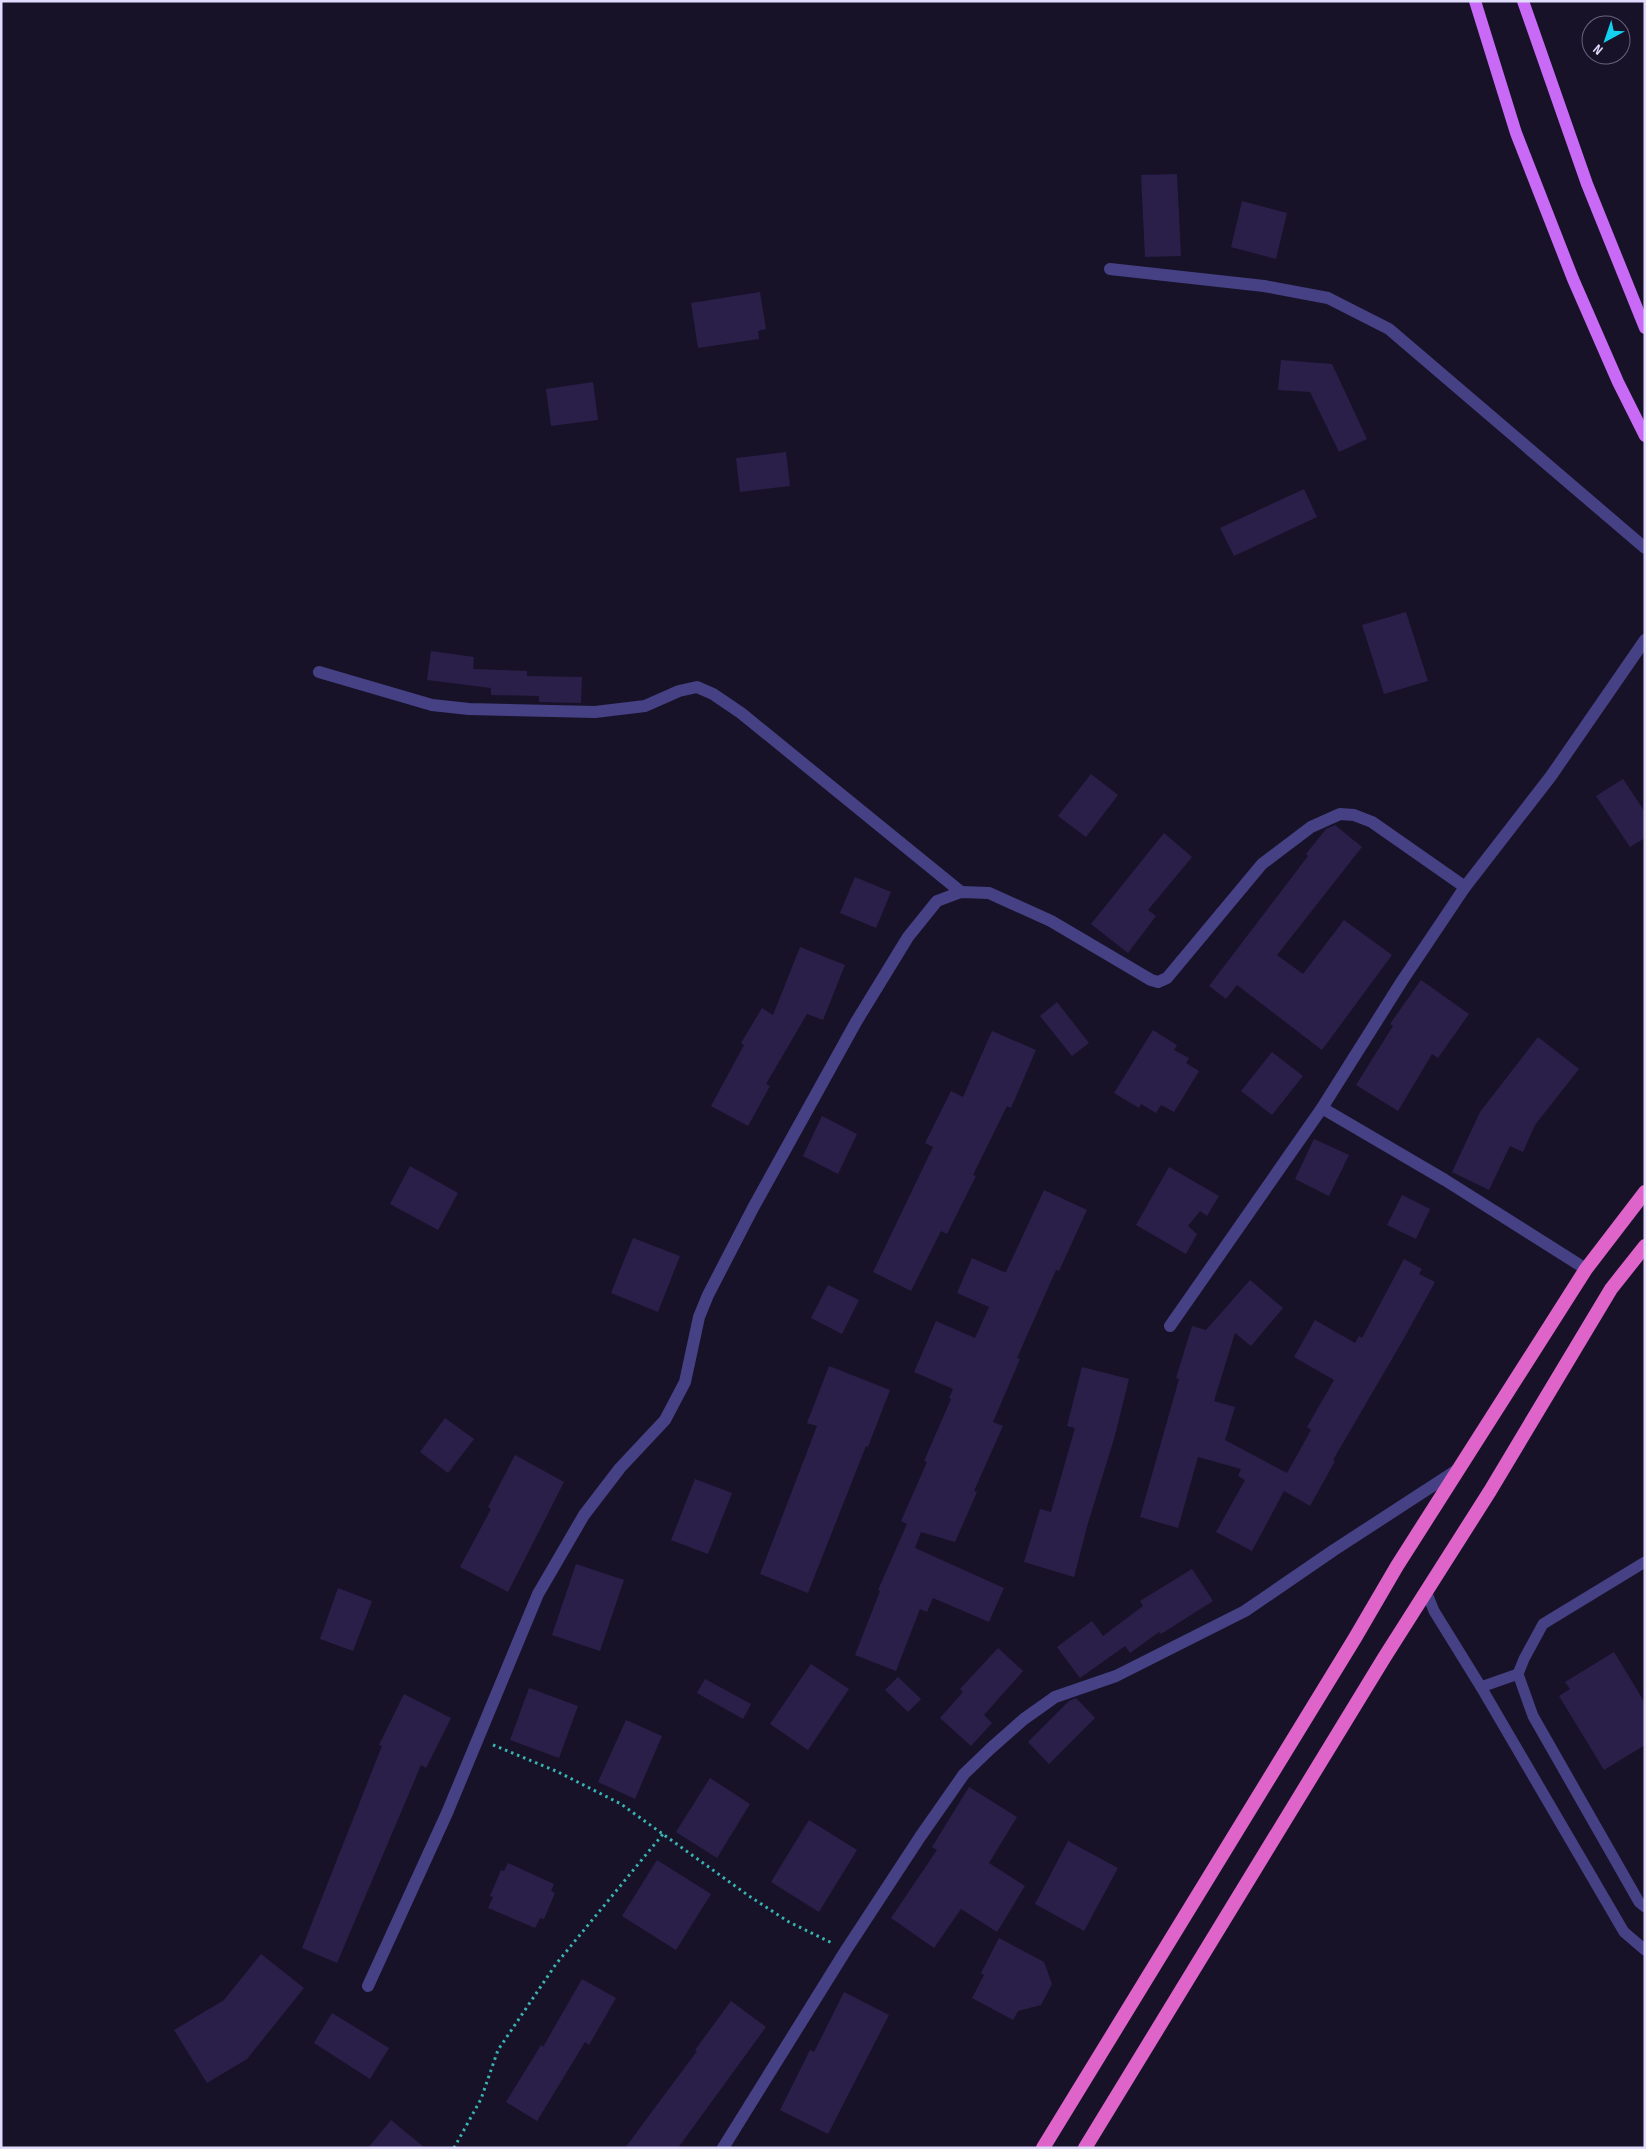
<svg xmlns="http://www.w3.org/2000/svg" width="1646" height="2149" viewBox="0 0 1646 2149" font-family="'Sofia Sans Condensed',sans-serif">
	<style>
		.building { fill: #2a1f48 }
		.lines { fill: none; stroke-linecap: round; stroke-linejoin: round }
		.path { stroke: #39b4b2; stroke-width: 3; stroke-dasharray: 2.5 4; stroke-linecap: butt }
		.service { stroke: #464184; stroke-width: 11 }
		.minor { stroke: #464184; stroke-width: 12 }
		.primary { stroke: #c86af5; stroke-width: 12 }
		.trunk { stroke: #de64ca; stroke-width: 14 }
	</style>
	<rect width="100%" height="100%" fill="#171228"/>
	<!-- building -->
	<g class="building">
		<path d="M1177,174L1181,256L1145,257L1141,175Z"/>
		<path d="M1242,201L1287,213L1276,259L1231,247Z"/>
		<path d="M760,292L766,329L758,331L759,339L698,348L691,303Z"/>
		<path d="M1281,360L1332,364L1367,439L1339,452L1310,392L1278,390Z"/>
		<path d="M593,382L598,420L551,426L546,389Z"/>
		<path d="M786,452L790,486L740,492L736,458Z"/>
		<path d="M1304,489L1317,517L1234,556L1220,528Z"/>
		<path d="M1406,612L1428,681L1384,694L1362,625Z"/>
		<path d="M431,651L474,657L473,669L527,671V676L582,677L581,703L539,702V696L491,695V688L427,680Z"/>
		<path d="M1091,774L1118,795L1086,837L1058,816Z"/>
		<path d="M1623,779L1645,812V838L1630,847L1596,796Z"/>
		<path d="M1335,825L1362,847L1277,955L1303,974L1344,920L1392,955L1322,1050L1237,985L1226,999L1209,986L1308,856L1306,854L1326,829Z"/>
		<path d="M1164,833L1192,857L1148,910L1156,916L1128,953L1091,924Z"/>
		<path d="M855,877L891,892L876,928L840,913Z"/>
		<path d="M800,947L845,965L823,1020L807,1014L766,1084L770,1086L748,1126L711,1106L744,1045L741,1043L762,1008L773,1015Z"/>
		<path d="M1421,980L1469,1014L1438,1058L1432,1054L1398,1111L1356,1085L1393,1026L1390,1024Z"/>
		<path d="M1057,1002L1089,1043L1072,1056L1040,1016Z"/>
		<path d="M1153,1030L1177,1045L1174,1050L1189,1058L1186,1063L1199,1071L1174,1112L1161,1105L1156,1113L1141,1104L1139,1108L1114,1093Z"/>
		<path d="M992,1031L1036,1050L1011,1108L1007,1106L973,1175L976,1176L947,1234L941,1231L911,1291L873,1272L933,1147L925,1143L951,1091L963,1097Z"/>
		<path d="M1538,1037L1579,1069L1535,1125L1523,1152L1510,1146L1489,1190L1452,1172L1480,1112Z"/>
		<path d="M1272,1052L1303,1076L1272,1115L1241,1091Z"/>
		<path d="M822,1116L857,1134L838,1174L803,1156Z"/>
		<path d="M1314,1139L1349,1155L1329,1196L1295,1179Z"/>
		<path d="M410,1166L458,1193L438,1230L390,1204Z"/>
		<path d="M1169,1167L1219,1196L1207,1216L1200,1211L1188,1226L1197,1234L1186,1254L1136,1225Z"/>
		<path d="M1044,1190L1087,1210L1059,1271L1056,1270L1017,1358L1020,1359L993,1422L1003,1426L974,1491L977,1492L955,1542L921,1532L915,1548L1004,1588L989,1622L933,1598L927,1612L920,1609L896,1671L855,1655L880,1591L878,1590L907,1524L901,1521L927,1462L924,1461L951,1399L949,1398L953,1389L914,1372L936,1321L975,1338L989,1307L957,1293L972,1258L1004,1272H1006Z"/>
		<path d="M1402,1195L1430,1209L1416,1239L1387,1225Z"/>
		<path d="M633,1238L680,1256L658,1312L611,1293Z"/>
		<path d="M1404,1259L1422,1269L1419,1274L1435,1282L1403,1340L1333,1460L1335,1461L1310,1506L1284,1491L1252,1551L1216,1532L1245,1480L1238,1476L1241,1469L1198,1457L1178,1528L1140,1517L1179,1379L1176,1378L1192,1326L1206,1330L1250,1280L1283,1308L1251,1346L1235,1333L1214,1401L1235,1407L1225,1440L1287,1473L1311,1430L1307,1427L1334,1380L1294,1357L1315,1320L1355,1343L1359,1336L1362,1338Z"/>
		<path d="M828,1285L859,1300L842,1334L811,1318Z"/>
		<path d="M829,1366L890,1390L868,1447L866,1446L808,1593L760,1574L817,1426L807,1423Z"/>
		<path d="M1082,1367L1129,1379L1114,1439L1088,1523L1074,1577L1024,1562L1040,1509L1051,1512L1075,1428L1067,1426Z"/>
		<path d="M445,1418L474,1439L448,1473L420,1452Z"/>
		<path d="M515,1455L564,1482L508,1592L460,1567L491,1509L488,1507Z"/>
		<path d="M695,1479L732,1493L708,1554L671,1540Z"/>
		<path d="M576,1564L624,1580L600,1651L552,1635Z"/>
		<path d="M1192,1569L1213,1601L1161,1634L1159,1632L1130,1653L1125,1646L1080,1678L1057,1647L1092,1621L1103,1636L1143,1606L1140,1601Z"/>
		<path d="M338,1588L372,1601L353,1651L320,1639Z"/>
		<path d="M998,1648L1023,1671L984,1715L992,1723L971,1746L940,1718L963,1692L960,1689Z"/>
		<path d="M1614,1652L1645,1703V1745L1604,1770L1559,1696L1570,1689L1565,1682Z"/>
		<path d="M811,1664L849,1689L808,1750L770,1724Z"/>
		<path d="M898,1677L921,1699L908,1712L885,1690Z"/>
		<path d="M705,1679L751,1704L743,1719L697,1693Z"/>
		<path d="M529,1688L578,1706L559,1758L510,1740Z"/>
		<path d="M404,1694L451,1718L426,1768L421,1765L337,1963L302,1948L382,1746L379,1745Z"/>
		<path d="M1076,1698L1095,1718L1049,1764L1028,1742L1069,1701Z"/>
		<path d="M626,1720L662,1736L635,1799L598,1782Z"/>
		<path d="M710,1778L750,1804L717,1858L676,1832Z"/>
		<path d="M969,1787L1017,1817L989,1863L1025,1886L997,1932L961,1909L934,1948L891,1918L937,1850L932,1847Z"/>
		<path d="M809,1820L857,1850L819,1912L771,1882Z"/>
		<path d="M1068,1841L1118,1868L1084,1931L1035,1904Z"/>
		<path d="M657,1860L711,1894L676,1950L622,1916Z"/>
		<path d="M508,1863L554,1884L551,1891L555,1893L544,1919L540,1918L535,1928L488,1908L493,1897L490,1896L501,1870L504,1871Z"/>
		<path d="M999,1938L1044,1962L1052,1984L1041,2005L1018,2011L1013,2020L972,1998L984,1975L981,1973Z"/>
		<path d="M261,1954L304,1988L247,2059L207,2083L174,2030L224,2000Z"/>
		<path d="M582,1979L616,1998L589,2045L585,2042L537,2121L506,2102L541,2045L543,2047Z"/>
		<path d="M844,1992L889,2015L828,2134L780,2110L810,2050L814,2052Z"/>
		<path d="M731,2001L766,2027L678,2148H625L697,2051L695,2050Z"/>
		<path d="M332,2013L389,2048L370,2079L314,2043Z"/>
		<path d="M391,2120L425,2148H368Z"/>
	</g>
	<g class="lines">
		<!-- path -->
		<g class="path">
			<path d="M493,1745L556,1771L621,1804L749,1896L789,1922L832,1943"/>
			<path d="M454,2148L481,2099L498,2050L556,1964L663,1834"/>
		</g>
		<!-- service -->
		<g class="service">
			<path d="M1645,1562L1543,1624L1524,1659L1518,1674L1533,1716L1639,1902L1645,1907"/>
			<path d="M1426,1591L1434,1611L1481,1687L1624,1932L1645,1950"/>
			<path d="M1481,1687L1518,1674"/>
		</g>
		<!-- minor -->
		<g class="minor">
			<path d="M1110,269L1264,286L1328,298L1389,329L1645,548"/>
			<path d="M319,672L432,705L469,709L595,712L645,706L679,691L697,687L713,694L741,713L961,892"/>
			<path d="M1322,1108L1445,1180L1586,1269"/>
			<path d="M1170,1326L1322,1108L1402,981L1465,887L1551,776L1645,640"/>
			<path d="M368,1986L447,1813L538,1594L584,1515L620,1468L665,1420L685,1382L699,1317L708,1295L753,1208L856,1022L908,937L937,901L961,892L989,893L1051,921L1151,980L1158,982L1167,978L1262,864L1311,827L1340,814L1354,815L1372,822L1465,887"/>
			<path d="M723,2148L846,1950L920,1837L964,1774L990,1749L1024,1719L1055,1697L1116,1676L1245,1611L1334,1550L1457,1470"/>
		</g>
		<!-- primary -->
		<g class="primary">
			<path d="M1475,1L1516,133L1573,279L1618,382L1645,436"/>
			<path d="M1523,1L1587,184L1645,328"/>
		</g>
		<!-- trunk -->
		<g class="trunk">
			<path d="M1043,2148L1355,1638L1397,1566L1586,1269L1645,1192"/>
			<path d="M1085,2148L1384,1658L1490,1491L1611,1289L1645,1246"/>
		</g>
	</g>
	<!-- border -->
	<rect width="1646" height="2149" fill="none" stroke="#e1dcfd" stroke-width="5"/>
	<!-- north arrow -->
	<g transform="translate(1606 40) rotate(220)"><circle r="24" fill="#171228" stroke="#68637d"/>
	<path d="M0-4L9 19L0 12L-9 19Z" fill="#15cfef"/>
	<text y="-8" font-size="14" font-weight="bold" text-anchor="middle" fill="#e1dcfd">N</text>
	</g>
</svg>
